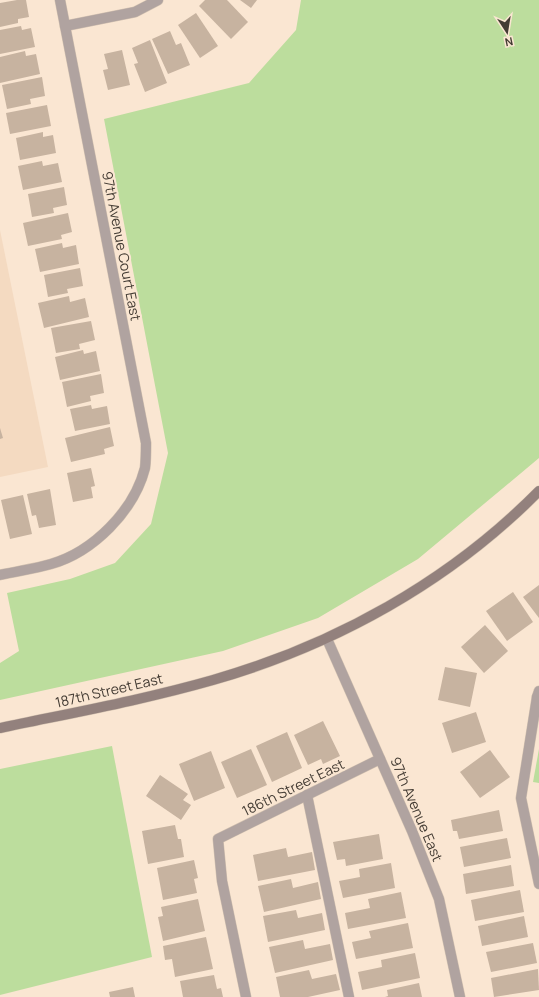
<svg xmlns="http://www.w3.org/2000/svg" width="539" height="997" viewBox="0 0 539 997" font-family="Manrope,sans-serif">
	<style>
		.built { fill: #f4dac1 }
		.green { fill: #bcdd9d }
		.building { fill: #c7b3a0 }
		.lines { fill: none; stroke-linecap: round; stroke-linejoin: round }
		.lane-casing { stroke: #d5c4b2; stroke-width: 11 }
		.street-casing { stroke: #d5c4b2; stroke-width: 11 }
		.secondary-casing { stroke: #d5c4b2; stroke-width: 11 }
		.lane { stroke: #b0a3a0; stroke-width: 10 }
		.street { stroke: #b0a3a0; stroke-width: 10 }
		.secondary { stroke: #93817d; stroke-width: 10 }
		.labels { text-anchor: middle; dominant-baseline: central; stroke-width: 4; stroke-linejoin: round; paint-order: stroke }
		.street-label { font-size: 14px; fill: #433b33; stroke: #fae6d2 }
	</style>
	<rect width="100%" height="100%" fill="#fae6d2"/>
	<!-- built -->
	<path class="built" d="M0,230L48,467L0,477Z"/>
	<!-- green -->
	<g class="green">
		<path d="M301,0H539V458L418,559L318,618L223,651L0,700V663L19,651L7,593L70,579L115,563L151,524L168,453L104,119L249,83L296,30Z"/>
		<path d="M112,746L152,957L0,995V769Z"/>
		<path d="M539,749V783L533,782Z"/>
	</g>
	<!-- building -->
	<g class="building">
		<path d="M17,0H26L29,17L18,19V23L0,27V3Z"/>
		<path d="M205,0H227L248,22L231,39L199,6Z"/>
		<path d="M240,0H257L251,8Z"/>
		<path d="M196,13L218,46L200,58L178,25Z"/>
		<path d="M21,26L22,30L31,28L35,47L0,54V30Z"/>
		<path d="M170,31L176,45L181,43L190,65L168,74L152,39Z"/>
		<path d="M150,40L167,83L145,92L134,64L138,63L132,48Z"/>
		<path d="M122,50L130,85L108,90L103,70L108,69L104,54Z"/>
		<path d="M25,51L26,56L36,54L40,74L0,83V57Z"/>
		<path d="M42,77L45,96L30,99L31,104L7,109L2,85Z"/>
		<path d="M47,105L51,126L10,134L6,113Z"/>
		<path d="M43,132V137L53,135L56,153L20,160L16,138Z"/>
		<path d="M42,161L43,166L58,163L62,182L23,190L18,166Z"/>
		<path d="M64,187L67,205L53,208L54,213L32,217L28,194Z"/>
		<path d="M68,213L72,232L61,235L62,239L28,246L23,223Z"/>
		<path d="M62,243L63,248L76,245L79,264L40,272L35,249Z"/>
		<path d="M80,268L83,286L67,289L68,293L48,297L44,275Z"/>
		<path d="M69,296L70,302L85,298L89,317L44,328L38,303Z"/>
		<path d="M91,321L95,340L79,344L80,349L56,353L51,328Z"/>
		<path d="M83,350L84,354L96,351L100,371L60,380L55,357Z"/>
		<path d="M101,374L104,393L90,396L91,401L67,407L62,382Z"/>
		<path d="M91,405L92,409L107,406L110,424L75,431L70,409Z"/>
		<path d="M110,427L114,446L104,449L105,454L71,462L65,438Z"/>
		<path d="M0,428L3,438L0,439Z"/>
		<path d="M91,468L95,486L91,487L93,498L73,502L67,473Z"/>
		<path d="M50,489L56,525L39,528L36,515L32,516L27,494Z"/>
		<path d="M23,495L32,534L10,539L1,500Z"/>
		<path d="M539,585V618L523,597Z"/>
		<path d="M513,592L533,622L507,641L486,611Z"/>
		<path d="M485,625L508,651L484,673L461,647Z"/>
		<path d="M445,667L477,673L470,707L438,700Z"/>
		<path d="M476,712L486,742L452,753L442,723Z"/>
		<path d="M323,721L340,756L323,764L321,759L308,765L294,735Z"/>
		<path d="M287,732L302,768L272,782L256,746Z"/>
		<path d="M251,749L267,785L237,798L221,762Z"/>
		<path d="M490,750L510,777L480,798L460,772Z"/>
		<path d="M211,751L225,788L194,801L179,764Z"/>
		<path d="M160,775L188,794L183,800L191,805L181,820L146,796Z"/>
		<path d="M499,810L503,831L459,839L457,831H453L451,820Z"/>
		<path d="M175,825L178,839H181L184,857L148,864L142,831Z"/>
		<path d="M379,834L383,859L346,866L345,859L337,860L333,842Z"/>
		<path d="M507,838L511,858L464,867L460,847Z"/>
		<path d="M286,848L288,857L312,852L315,870L258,881L253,855Z"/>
		<path d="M194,860L198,878L194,879L197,893L163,900L157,868Z"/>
		<path d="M391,863L395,888L343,898L339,881L360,877L359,869Z"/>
		<path d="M511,865L514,886L466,894L463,874Z"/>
		<path d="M291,879L293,888L318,882L321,899L264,912L258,886Z"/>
		<path d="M520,890L524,912L475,921L471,900Z"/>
		<path d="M401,892L406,918L348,929L345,913L370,908L368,899Z"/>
		<path d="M198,899L205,931L163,941L158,917L163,916L161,907Z"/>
		<path d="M296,910L298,918L322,913L325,930L268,942L263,916Z"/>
		<path d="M524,916L528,937L482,946L478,926Z"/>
		<path d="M408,923L413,948L356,959L352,942L371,938L369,931Z"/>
		<path d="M206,937L213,969L175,977L172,959L165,960L163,946Z"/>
		<path d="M303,940L305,949L330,944L333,960L275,973L269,947Z"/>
		<path d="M533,943L537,963L491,972L486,952Z"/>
		<path d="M415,953L420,978L362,990L358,972L382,967L381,960Z"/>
		<path d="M538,969L539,990L494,997L491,978Z"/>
		<path d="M309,970L312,979L336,974L340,990L308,997H280L276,977Z"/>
		<path d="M214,975L217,989L221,988L223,997H183L180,981Z"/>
		<path d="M419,983L422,997H385L388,996L387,990Z"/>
		<path d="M133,987L135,997H110L109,992Z"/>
	</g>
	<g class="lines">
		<!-- lane casing -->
		<g class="lane-casing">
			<g id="lane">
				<path d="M537,697L521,798L539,884"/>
				<path d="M307,795L349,997"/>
			</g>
		</g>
		<!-- street casing -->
		<g class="street-casing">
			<g id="street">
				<path d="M65,26L135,12L158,0"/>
				<path d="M0,575C17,571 34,569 51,564C93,552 134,511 145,468C146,460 146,451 146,443L60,0"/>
				<path d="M327,639L412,831L439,899L460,997"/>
				<path d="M537,697L539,691"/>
				<path d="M246,997L222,881L218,839L380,759"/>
			</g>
		</g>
		<!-- secondary casing -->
		<g class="secondary-casing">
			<path id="secondary" d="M0,728C71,713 143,700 213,680C335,645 449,582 539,491"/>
		</g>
		<!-- lane -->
		<use href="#lane" class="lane"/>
		<!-- street -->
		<use href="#street" class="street"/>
		<!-- secondary -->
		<use href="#secondary" class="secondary"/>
	</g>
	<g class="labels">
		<!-- street labels -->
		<g class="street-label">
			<text transform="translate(122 246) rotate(79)">97th Avenue Court East</text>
			<text transform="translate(109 690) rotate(-13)">187th Street East</text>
			<text transform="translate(293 787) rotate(-26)">186th Street East</text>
			<text transform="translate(417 809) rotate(67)">97th Avenue East</text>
		</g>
	</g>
	<!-- north arrow -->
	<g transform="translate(507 32) rotate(168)" stroke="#fae6d2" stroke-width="3" paint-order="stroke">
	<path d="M0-3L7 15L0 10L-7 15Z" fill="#433b33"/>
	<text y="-6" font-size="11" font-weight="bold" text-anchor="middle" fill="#433b33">N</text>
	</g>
</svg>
